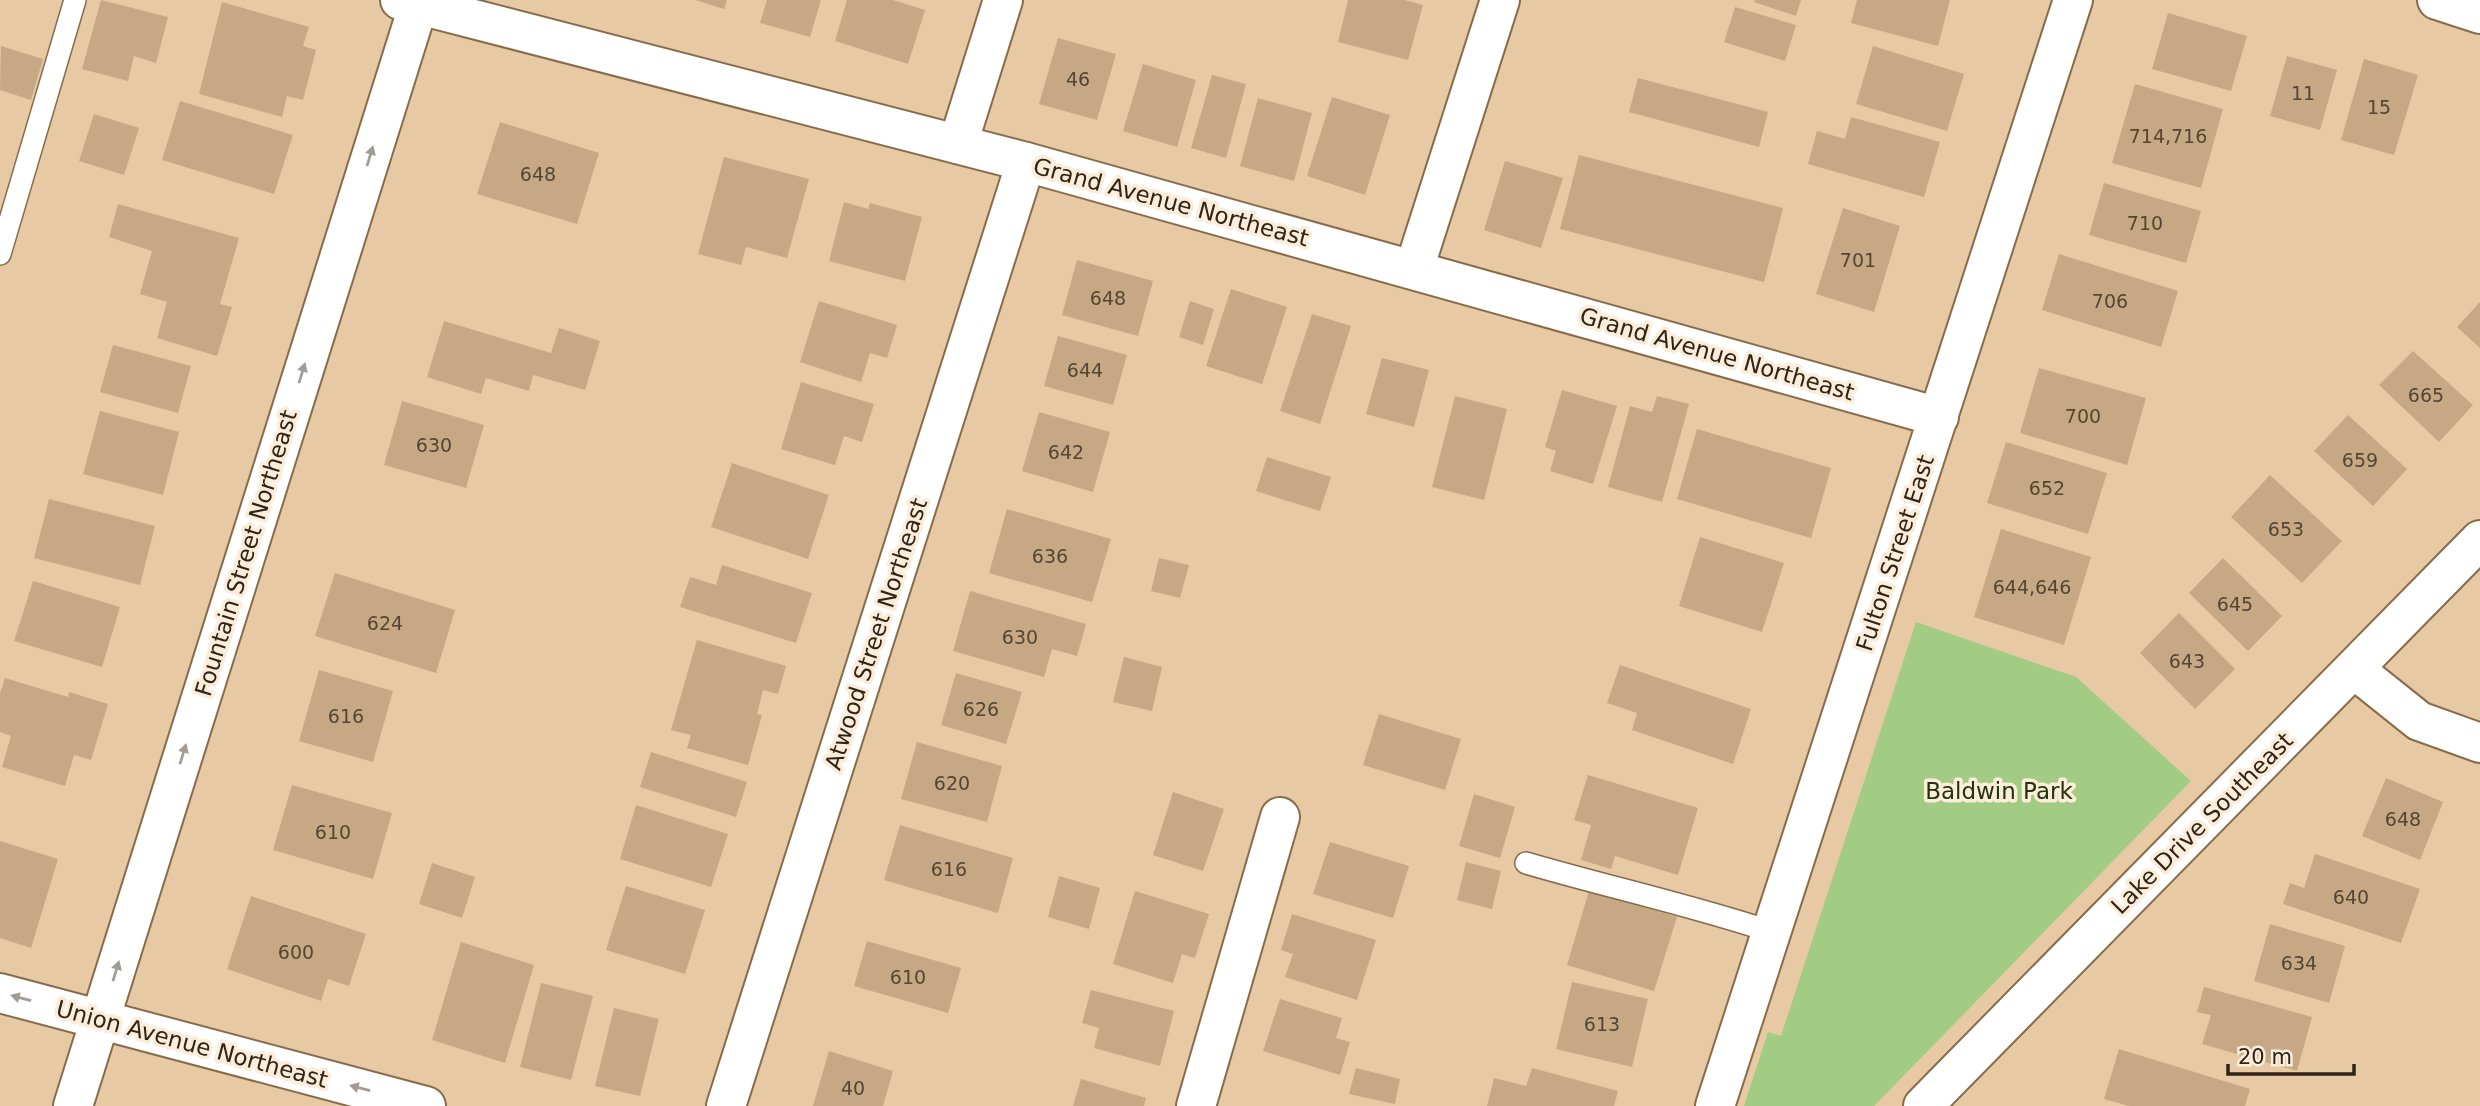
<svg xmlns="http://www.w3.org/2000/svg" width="2480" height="1106" viewBox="0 0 2480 1106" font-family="'DejaVu Sans',sans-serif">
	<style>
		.green { fill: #a2cb83 }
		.building { fill: #c6a984 }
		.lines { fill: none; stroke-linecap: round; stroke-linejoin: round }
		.lane-casing { stroke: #886c4a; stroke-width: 24 }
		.street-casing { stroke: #886c4a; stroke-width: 42 }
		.secondary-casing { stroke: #886c4a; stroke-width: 42 }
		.primary-casing { stroke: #886c4a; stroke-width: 42 }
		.lane { stroke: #fff; stroke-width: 21 }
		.street { stroke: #fff; stroke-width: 38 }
		.secondary { stroke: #fff; stroke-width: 38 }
		.primary { stroke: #fff; stroke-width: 38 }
		.oneway { fill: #a19c96 }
		.labels { text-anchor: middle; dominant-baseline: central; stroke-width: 7; stroke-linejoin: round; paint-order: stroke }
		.number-label { font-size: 19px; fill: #554531 }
		.street-label { font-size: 23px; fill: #2f2415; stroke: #fcecda }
		.park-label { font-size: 23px; fill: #20350b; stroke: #fcecda }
	</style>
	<rect width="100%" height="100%" fill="#e7c9a4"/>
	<!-- green -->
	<path class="green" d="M1916,622L2076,677L2191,781L1874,1106H1744L1768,1032L1781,1036Z"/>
	<!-- building -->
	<g class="building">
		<path d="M101,0L168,17L156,63L134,56L128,81L82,69Z"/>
		<path d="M695,0H727L724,9Z"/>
		<path d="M767,0H821L810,37L760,23Z"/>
		<path d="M847,0H893L925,10L908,64L835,41Z"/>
		<path d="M1348,0H1405L1423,5L1408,60L1338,42Z"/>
		<path d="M1755,0H1801L1796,16L1754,2Z"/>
		<path d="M1857,0H1950L1938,46L1851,23Z"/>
		<path d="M222,2L309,27L303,46L316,50L303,100L287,96L282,117L199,94Z"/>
		<path d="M1735,7L1796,25L1785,61L1724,42Z"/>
		<path d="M2168,13L2247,36L2231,91L2152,69Z"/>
		<path d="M1058,38L1116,54L1097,120L1039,104Z"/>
		<path d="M1,46L43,59L31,100L0,90Z"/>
		<path d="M1873,46L1964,74L1947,131L1856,104Z"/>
		<path d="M2287,56L2337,70L2320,130L2270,116Z"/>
		<path d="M2364,59L2418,75L2394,155L2341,140Z"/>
		<path d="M1143,64L1196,80L1177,147L1123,131Z"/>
		<path d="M1212,75L1246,84L1226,158L1191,148Z"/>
		<path d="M1638,78L1768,112L1759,147L1629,112Z"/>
		<path d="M2135,84L2223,109L2201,188L2112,163Z"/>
		<path d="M1332,97L1390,115L1365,195L1307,176Z"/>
		<path d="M1258,98L1312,113L1294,181L1240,166Z"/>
		<path d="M180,101L293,135L274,194L162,160Z"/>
		<path d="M94,114L139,128L124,175L79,161Z"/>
		<path d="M1851,117L1940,142L1924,197L1808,164L1817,131L1845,139Z"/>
		<path d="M500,122L599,153L577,224L477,194Z"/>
		<path d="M1579,155L1783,208L1764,282L1560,229Z"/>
		<path d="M724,157L809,179L787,258L746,247L741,265L698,254Z"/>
		<path d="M1505,161L1563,178L1541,248L1484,230Z"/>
		<path d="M2104,183L2201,211L2186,263L2089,235Z"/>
		<path d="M844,202L868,209L870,203L922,217L905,281L829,261Z"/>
		<path d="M118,204L239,238L220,304L232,307L217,356L157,338L167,302L140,294L152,251L109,237Z"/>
		<path d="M1843,208L1900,226L1874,312L1816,294Z"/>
		<path d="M2059,254L2178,291L2161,347L2042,310Z"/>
		<path d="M1077,260L1153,281L1138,336L1062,315Z"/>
		<path d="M1231,289L1287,307L1262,384L1206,366Z"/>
		<path d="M819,301L897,325L887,358L870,353L861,382L800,362Z"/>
		<path d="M1190,301L1214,309L1203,345L1179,337Z"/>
		<path d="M2480,302V348L2457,327Z"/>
		<path d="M1312,314L1351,326L1320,424L1280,411Z"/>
		<path d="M444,321L551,353L559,328L600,341L585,390L533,375L529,391L486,378L481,394L427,377Z"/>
		<path d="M1058,336L1127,355L1113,405L1044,386Z"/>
		<path d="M113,345L191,366L178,413L100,392Z"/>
		<path d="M2413,351L2473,405L2439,442L2379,385Z"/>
		<path d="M1382,358L1429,370L1414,427L1366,414Z"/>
		<path d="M2039,368L2146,398L2127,465L2020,433Z"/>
		<path d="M801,382L874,404L862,442L844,436L835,465L781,449Z"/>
		<path d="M1562,390L1617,406L1593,484L1550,471L1556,451L1545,447Z"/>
		<path d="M1455,396L1507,409L1484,500L1432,487Z"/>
		<path d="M1657,396L1689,404L1662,502L1608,487L1630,406L1652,412Z"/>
		<path d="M402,401L484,425L466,488L384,465Z"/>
		<path d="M100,411L179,432L163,495L83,474Z"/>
		<path d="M1039,412L1110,432L1093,492L1022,471Z"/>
		<path d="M2348,415L2407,469L2373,506L2314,451Z"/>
		<path d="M1697,429L1831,468L1811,538L1677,499Z"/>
		<path d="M2006,442L2107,473L2088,534L1987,503Z"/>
		<path d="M1267,457L1331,477L1320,511L1256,491Z"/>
		<path d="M732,463L829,495L808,559L711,527Z"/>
		<path d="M2270,475L2342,541L2302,583L2231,517Z"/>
		<path d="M49,499L155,526L140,585L34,558Z"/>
		<path d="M1007,509L1111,539L1092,602L989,573Z"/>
		<path d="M2001,529L2091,557L2064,645L1974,617Z"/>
		<path d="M1700,537L1784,563L1762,632L1679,606Z"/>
		<path d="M1159,558L1189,565L1180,598L1151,591Z"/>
		<path d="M2223,558L2282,616L2248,651L2189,593Z"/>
		<path d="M722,565L812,593L796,643L680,607L690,577L716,585Z"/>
		<path d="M335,573L455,610L436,673L315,636Z"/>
		<path d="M33,581L120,607L102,667L14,641Z"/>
		<path d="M970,591L1086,624L1077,656L1052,649L1044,677L953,651Z"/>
		<path d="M2179,613L2235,669L2195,709L2140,653Z"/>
		<path d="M697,640L786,666L778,694L763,690L757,714L762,715L748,765L687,748L691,735L671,730Z"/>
		<path d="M1124,657L1162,667L1152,711L1113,702Z"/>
		<path d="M1620,665L1751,709L1733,764L1632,730L1637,713L1607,703Z"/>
		<path d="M319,670L393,691L373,762L299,741Z"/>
		<path d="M956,673L1022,692L1006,744L941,725Z"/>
		<path d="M5,678L68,697L69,692L108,704L91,760L74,755L65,786L2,767L11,736L0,732V693Z"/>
		<path d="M1379,714L1461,739L1445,790L1363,765Z"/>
		<path d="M917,742L1002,766L987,822L901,799Z"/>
		<path d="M651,752L747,782L736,817L640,787Z"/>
		<path d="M1588,775L1698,808L1678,875L1615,856L1611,869L1581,860L1591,825L1574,820Z"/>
		<path d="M2386,778L2443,802L2420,860L2362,836Z"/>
		<path d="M292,785L392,813L373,879L273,850Z"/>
		<path d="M1173,792L1224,809L1203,871L1153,855Z"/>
		<path d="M1474,794L1515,807L1500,858L1459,846Z"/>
		<path d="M636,805L728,834L711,887L620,859Z"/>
		<path d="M900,825L1013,858L998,913L884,880Z"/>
		<path d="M0,841L58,859L31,948L0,938Z"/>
		<path d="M1330,842L1409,866L1393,918L1313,894Z"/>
		<path d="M2315,854L2420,889L2401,943L2283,904L2290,883L2304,888Z"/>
		<path d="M1466,862L1501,871L1492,909L1457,900Z"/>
		<path d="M432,863L475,877L462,918L419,904Z"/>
		<path d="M1059,876L1100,888L1089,929L1048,917Z"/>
		<path d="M626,886L705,910L685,974L606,950Z"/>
		<path d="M1135,891L1209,914L1195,958L1182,954L1173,983L1113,964Z"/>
		<path d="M1589,891L1677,917L1654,991L1567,965Z"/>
		<path d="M251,896L366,934L349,986L328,979L321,1001L227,969Z"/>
		<path d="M1292,914L1376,940L1357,1000L1285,977L1293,954L1281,950Z"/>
		<path d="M2270,924L2345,946L2329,1003L2254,981Z"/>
		<path d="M867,941L961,968L948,1013L854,986Z"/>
		<path d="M461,942L534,965L505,1063L432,1040Z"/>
		<path d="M1572,982L1648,999L1632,1067L1556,1049Z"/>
		<path d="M541,983L593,996L571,1080L520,1067Z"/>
		<path d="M2204,987L2312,1017L2297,1071L2202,1044L2211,1015L2197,1012Z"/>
		<path d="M1091,990L1174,1011L1160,1066L1094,1048L1099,1028L1082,1023Z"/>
		<path d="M1280,999L1342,1018L1336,1038L1350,1042L1340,1075L1263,1051Z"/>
		<path d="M614,1008L659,1019L640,1096L595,1086Z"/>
		<path d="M2119,1049L2250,1089L2245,1106H2129L2104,1099Z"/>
		<path d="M829,1051L893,1071L883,1106H813Z"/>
		<path d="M1356,1068L1400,1079L1395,1104L1349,1094Z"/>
		<path d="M1532,1068L1618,1091L1614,1106H1487L1494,1078L1526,1086Z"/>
		<path d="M1081,1079L1146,1098L1144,1106H1073Z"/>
	</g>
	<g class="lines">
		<!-- lane casing -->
		<g class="lane-casing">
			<g id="lane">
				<path d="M0,254L75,0"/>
				<path d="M1526,863C1608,887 1691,905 1772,932"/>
			</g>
		</g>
		<!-- street casing -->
		<g class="street-casing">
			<g id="street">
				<path d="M400,0L1026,162L1939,417"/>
				<path d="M2437,0L2480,14"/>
				<path d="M958,144L1003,0"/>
				<path d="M1414,269L1500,0"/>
				<path d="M2354,669L2419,721L2480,743"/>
				<path d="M726,1106L1026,162"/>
				<path d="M1196,1106L1280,817"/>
			</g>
		</g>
		<!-- secondary casing -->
		<g class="secondary-casing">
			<g id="secondary">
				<path d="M0,993L426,1106"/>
				<path d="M73,1106L420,0"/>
				<path d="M1923,1106L2480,540"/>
			</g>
		</g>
		<!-- primary casing -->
		<g class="primary-casing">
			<path id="primary" d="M1715,1106L2073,0"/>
		</g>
		<!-- lane -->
		<use href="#lane" class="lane"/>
		<!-- street -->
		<use href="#street" class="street"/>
		<!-- secondary -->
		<use href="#secondary" class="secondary"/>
		<!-- primary -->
		<use href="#primary" class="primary"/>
	</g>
	<!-- one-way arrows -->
	<defs><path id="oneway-solid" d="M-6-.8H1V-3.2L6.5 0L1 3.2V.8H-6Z" transform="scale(1.75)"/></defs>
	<g class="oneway">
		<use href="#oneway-solid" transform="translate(370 156) rotate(-73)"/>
		<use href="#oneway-solid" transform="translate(302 373) rotate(-73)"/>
		<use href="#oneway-solid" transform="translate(183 754) rotate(-73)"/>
		<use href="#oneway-solid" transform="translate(116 971) rotate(-73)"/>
		<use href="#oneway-solid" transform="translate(21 998) rotate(-165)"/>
		<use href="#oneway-solid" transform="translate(360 1088) rotate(-165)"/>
	</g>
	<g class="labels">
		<!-- number labels -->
		<g class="number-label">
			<text x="1078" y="79">46</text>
			<text x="2303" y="93">11</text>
			<text x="2379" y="107">15</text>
			<text x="2168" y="136">714,716</text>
			<text x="538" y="174">648</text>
			<text x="2145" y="223">710</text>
			<text x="1858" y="260">701</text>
			<text x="1108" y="298">648</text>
			<text x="2110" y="301">706</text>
			<text x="1085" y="370">644</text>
			<text x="2426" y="395">665</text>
			<text x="2083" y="416">700</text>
			<text x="434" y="445">630</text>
			<text x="1066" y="452">642</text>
			<text x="2360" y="460">659</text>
			<text x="2047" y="488">652</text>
			<text x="2286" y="529">653</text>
			<text x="1050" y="556">636</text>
			<text x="2032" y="587">644,646</text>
			<text x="2235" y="604">645</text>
			<text x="385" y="623">624</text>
			<text x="1020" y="637">630</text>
			<text x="2187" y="661">643</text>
			<text x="981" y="709">626</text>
			<text x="346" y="716">616</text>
			<text x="952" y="783">620</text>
			<text x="2403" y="819">648</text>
			<text x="333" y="832">610</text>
			<text x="949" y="869">616</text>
			<text x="2351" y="897">640</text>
			<text x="296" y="952">600</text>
			<text x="2299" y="963">634</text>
			<text x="908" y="977">610</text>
			<text x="1602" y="1024">613</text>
			<text x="853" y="1088">40</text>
		</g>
		<!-- street labels -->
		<g class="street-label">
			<text transform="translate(1171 202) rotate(15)">Grand Avenue Northeast</text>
			<text transform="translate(1717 354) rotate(16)">Grand Avenue Northeast</text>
			<text transform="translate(246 553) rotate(-73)">Fountain Street Northeast</text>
			<text transform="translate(1895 553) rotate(-72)">Fulton Street East</text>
			<text transform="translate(876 634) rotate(-72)">Atwood Street Northeast</text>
			<text transform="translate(2202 823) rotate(-45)">Lake Drive Southeast</text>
			<text transform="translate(192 1044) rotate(15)">Union Avenue Northeast</text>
		</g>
		<!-- park labels -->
		<g class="park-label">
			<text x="1999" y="791">Baldwin Park</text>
		</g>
	</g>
	<!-- scale -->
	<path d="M2228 1064v10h126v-10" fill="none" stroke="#2f2415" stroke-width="3.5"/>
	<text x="2238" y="1064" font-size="21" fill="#2f2415" stroke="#fcecda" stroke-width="5" paint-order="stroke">20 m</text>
</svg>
